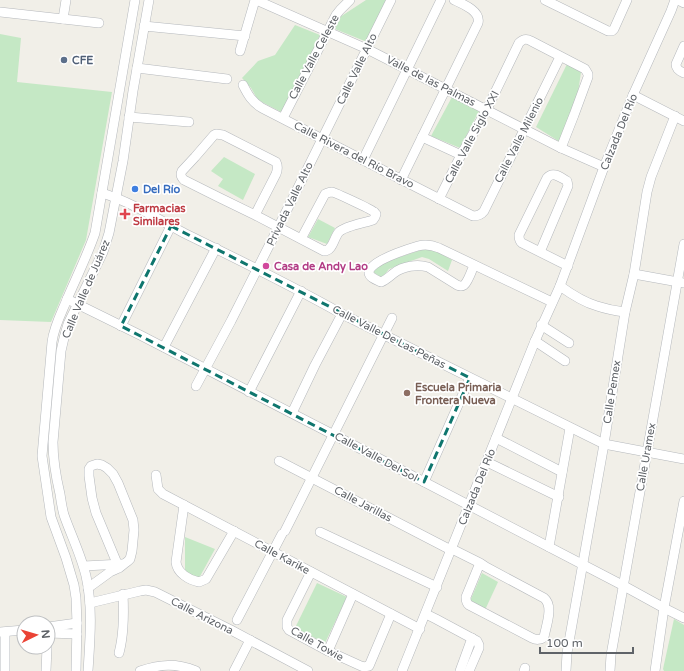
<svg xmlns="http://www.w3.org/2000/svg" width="684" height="671" viewBox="0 0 684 671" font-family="'Varela Round',sans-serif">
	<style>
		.green { fill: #c5e8c5 }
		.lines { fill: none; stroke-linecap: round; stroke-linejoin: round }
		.minor-casing { stroke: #b5b8bc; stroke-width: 10 }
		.minor { stroke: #fff; stroke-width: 9 }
		.marked { fill: none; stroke: #0f766e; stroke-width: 3; stroke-dasharray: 8 5; stroke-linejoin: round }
		.service-dot { fill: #5c6f8a; stroke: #fff; stroke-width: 1.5 }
		.shop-dot { fill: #3f7fe0; stroke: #fff; stroke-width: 1.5 }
		.health-dot { fill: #e0444e; stroke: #fff; stroke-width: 1.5 }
		.hotel-dot { fill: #d1479c; stroke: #fff; stroke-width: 1.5 }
		.education-dot { fill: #8d6e63; stroke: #fff; stroke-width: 1.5 }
		.labels { text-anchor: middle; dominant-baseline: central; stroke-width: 3.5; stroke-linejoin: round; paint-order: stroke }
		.street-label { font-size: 11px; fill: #5f6368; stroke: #fff }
		.service-label { font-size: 11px; font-weight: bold; fill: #4e5e75; stroke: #fff; text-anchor: start }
		.shop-label { font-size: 11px; font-weight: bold; fill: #366cbe; stroke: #fff; text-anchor: start }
		.health-label { font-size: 11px; font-weight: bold; fill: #be3a42; stroke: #fff; text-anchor: start }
		.hotel-label { font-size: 11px; font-weight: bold; fill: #b23c85; stroke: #fff; text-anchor: start }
		.education-label { font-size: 11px; font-weight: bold; fill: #785e54; stroke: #fff; text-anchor: start }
	</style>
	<rect width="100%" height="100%" fill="#f1efe8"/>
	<!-- green -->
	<g class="green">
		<path d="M366,0H387L367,42L335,29L340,17Z"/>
		<path d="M295,25L320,35L283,113L258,100L251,88L242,78L258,61L275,55Z"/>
		<path d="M0,34L21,38L17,82L112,92L86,240L51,322L0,320Z"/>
		<path d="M567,64L581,72L578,93L560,142L536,127Z"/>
		<path d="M452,97L479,111L460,148L431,136Z"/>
		<path d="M224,157L255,174L243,200L218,186L223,179L211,171Z"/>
		<path d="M318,219L335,228L327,244L308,237Z"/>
		<path d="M430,247L452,260L448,271L429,259L422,257L389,269L382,278L373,272L376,265Z"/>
		<path d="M185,537L215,549L198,580L185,574Z"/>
		<path d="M482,573L498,582L485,610L470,601Z"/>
		<path d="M317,583L347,597L325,643L295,628Z"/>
		<path d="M674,619L684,625V671H664L663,669Z"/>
	</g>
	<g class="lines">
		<!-- minor casing -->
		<g class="minor-casing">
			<g id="minor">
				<path d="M256,0L367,49L561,148L604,167"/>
				<path d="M545,0L608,31H612L614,29L627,0"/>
				<path d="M678,0L684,3"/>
				<path d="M0,12L99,23"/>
				<path d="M63,19L66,0"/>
				<path d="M144,26L245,36"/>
				<path d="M684,46L676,64C676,69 679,71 684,73"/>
				<path d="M240,51L255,0"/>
				<path d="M137,68L227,79"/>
				<path d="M243,85C248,95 252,102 262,108L363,160L473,216C478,216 481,215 484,211L560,57"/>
				<path d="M633,95L684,121"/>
				<path d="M129,117L189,122"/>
				<path d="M283,118L336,15L340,10L350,0"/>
				<path d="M422,137L461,155"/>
				<path d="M363,160L441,0"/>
				<path d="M401,180L478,23C481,11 463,4 454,0"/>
				<path d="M102,193C131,202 158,219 184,233C237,259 291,285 342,314L604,444L684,459"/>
				<path d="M439,199L461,155L487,109L519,43C523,39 526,38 531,41L585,69L588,74V77L574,115L561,148"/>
				<path d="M255,215L276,174C278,169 278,166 276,162L223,135L216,134L214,135L195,157L182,171C180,175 181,177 184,180L218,197L255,215L324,251C333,251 334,237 339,232C345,226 364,223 373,220L375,217L376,214C375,214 375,212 374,212C371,209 336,193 332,192C328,192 328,193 325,194L301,239"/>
				<path d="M540,252L568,186L567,181C560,177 553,171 547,178L519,235C519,238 519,241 522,243L568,266"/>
				<path d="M474,265C472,270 468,282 464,285C461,287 460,286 457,285L428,267C417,264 403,266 394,273C390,276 386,280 381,282C377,280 370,278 369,273C368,261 408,249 418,246C425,244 432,245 439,248L552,302"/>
				<path d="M634,274L684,283"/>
				<path d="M560,286C571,294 583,302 597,306C606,309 616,311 625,312"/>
				<path d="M67,299L140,335L334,435L624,586L664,608L684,618"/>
				<path d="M541,325L569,343"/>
				<path d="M121,326L171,226"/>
				<path d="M535,341L565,361"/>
				<path d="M164,347L216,248"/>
				<path d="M196,386L231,321L278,228L391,0"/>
				<path d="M249,392L301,291"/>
				<path d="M292,413L315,365L342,314"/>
				<path d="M496,438L562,472"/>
				<path d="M279,461L447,548L452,549L480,563L486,567L544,598C554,606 546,626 544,637C541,640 536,640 532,638L469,605C466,603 466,600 466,597L480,563"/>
				<path d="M487,462L559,497"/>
				<path d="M156,475L158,489L163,494L420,629"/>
				<path d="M424,482L470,378"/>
				<path d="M184,505L176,562C177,573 189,580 199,582L206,579L234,531"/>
				<path d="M285,531L392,318"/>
				<path d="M320,532L437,587"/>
				<path d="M549,547L570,428"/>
				<path d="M84,566L122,564"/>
				<path d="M311,572L287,620V627L289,630L328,651L361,666L364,667L369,666L391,614"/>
				<path d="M88,588L110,572L119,568L124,564L128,561L130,559L132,551L134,530L133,520L118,483L113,474L107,468L102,465L97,464L91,466L89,469V476L92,498L96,513L119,568"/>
				<path d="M90,603L140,591L146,590L155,592L231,630L308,671"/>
				<path d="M426,614L436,619L477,641L479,645V648L469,671"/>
				<path d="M237,620L282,534"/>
				<path d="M48,627L77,623"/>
				<path d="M0,632L24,630"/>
				<path d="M48,633L77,634"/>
				<path d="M328,651L353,594"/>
				<path d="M119,653C124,634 124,614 123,594"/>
				<path d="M5,671V632"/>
				<path d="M46,671L47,647"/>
				<path d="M76,671L77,623L76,598L74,585L66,558L51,517L42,456L52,342C54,326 62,312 68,297C77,276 87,256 95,233L135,0"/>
				<path d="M88,671C90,640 93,607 86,576C81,555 71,535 64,515C62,508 61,501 60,494C56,477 53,460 53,442L61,351L64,338L68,324L103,252L109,233L123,161L133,91L149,0"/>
				<path d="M140,671C160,664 176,663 196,671"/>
				<path d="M234,671L250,640"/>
				<path d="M402,671L535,341L560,286L604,167L633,95L671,11L675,0"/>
				<path d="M460,671L472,638"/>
				<path d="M524,671L525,668"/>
				<path d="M566,671L567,653L604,444L625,312L634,274L647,192L651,177L675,116"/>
				<path d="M610,671L611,655L684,244"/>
				<path d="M655,671L664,608L684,501"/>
			</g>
		</g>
		<!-- minor -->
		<use href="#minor" class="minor"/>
	</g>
	<!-- marked area -->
	<path class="marked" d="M171,226L470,378L424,482L121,326Z"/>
	<!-- markers -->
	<circle class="service-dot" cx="64" cy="60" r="4"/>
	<circle class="shop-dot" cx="135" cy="189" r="4"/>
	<path class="health-dot" d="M123 208h4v4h4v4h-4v4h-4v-4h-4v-4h4z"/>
	<circle class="hotel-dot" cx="266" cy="266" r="4"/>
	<circle class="education-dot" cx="407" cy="393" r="4"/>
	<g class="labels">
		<!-- street labels -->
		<g class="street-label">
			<text transform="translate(314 57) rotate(-62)">Calle Valle Celeste</text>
			<text transform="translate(357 69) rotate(-64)">Calle Valle Alto</text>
			<text transform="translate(431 81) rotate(27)">Valle de las Palmas</text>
			<text transform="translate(619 132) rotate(-68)">Calzada Del Río</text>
			<text transform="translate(472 137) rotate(-62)">Calle Valle Siglo XXI</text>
			<text transform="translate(519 140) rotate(-63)">Calle Valle Milenio</text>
			<text transform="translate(354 155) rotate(27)">Calle Rivera del Río Bravo</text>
			<text transform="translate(290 204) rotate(-64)">Privada Valle Alto</text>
			<text transform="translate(86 289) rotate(-67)">Calle Valle de Juárez</text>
			<text transform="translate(389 337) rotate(27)">Calle Valle De Las Peñas</text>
			<text transform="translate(612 392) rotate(-81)">Calle Pemex</text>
			<text transform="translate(376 457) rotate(28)">Calle Valle Del Sol</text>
			<text transform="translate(646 457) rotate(-80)">Calle Uramex</text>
			<text transform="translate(477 487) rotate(-68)">Calzada Del Río</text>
			<text transform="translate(363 504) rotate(28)">Calle Jarillas</text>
			<text transform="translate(282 557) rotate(28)">Calle Karike</text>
			<text transform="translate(202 616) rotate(27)">Calle Arizona</text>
			<text transform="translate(317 644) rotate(29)">Calle Towie</text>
		</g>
		<!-- service labels -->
		<g class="service-label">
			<text x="72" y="60">CFE</text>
		</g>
		<!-- shop labels -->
		<g class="shop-label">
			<text x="143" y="189">Del Río</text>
		</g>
		<!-- health labels -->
		<g class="health-label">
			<text x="133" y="208">Farmacias<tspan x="133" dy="13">Similares</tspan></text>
		</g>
		<!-- hotel labels -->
		<g class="hotel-label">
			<text x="274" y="266">Casa de Andy Lao</text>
		</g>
		<!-- education labels -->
		<g class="education-label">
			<text x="415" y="387">Escuela Primaria<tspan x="415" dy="13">Frontera Nueva</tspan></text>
		</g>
	</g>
	<!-- north arrow -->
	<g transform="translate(36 635) rotate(85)"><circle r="19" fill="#ffffff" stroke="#bfc1c3"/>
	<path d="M0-3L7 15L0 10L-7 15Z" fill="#ea4335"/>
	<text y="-6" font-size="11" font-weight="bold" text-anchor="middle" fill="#5f6368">N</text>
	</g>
	<!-- scale -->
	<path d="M540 647v6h93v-6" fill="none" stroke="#5f6368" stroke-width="2"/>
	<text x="546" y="647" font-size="12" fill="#5f6368" stroke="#ffffff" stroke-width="3" paint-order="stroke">100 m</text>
</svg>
